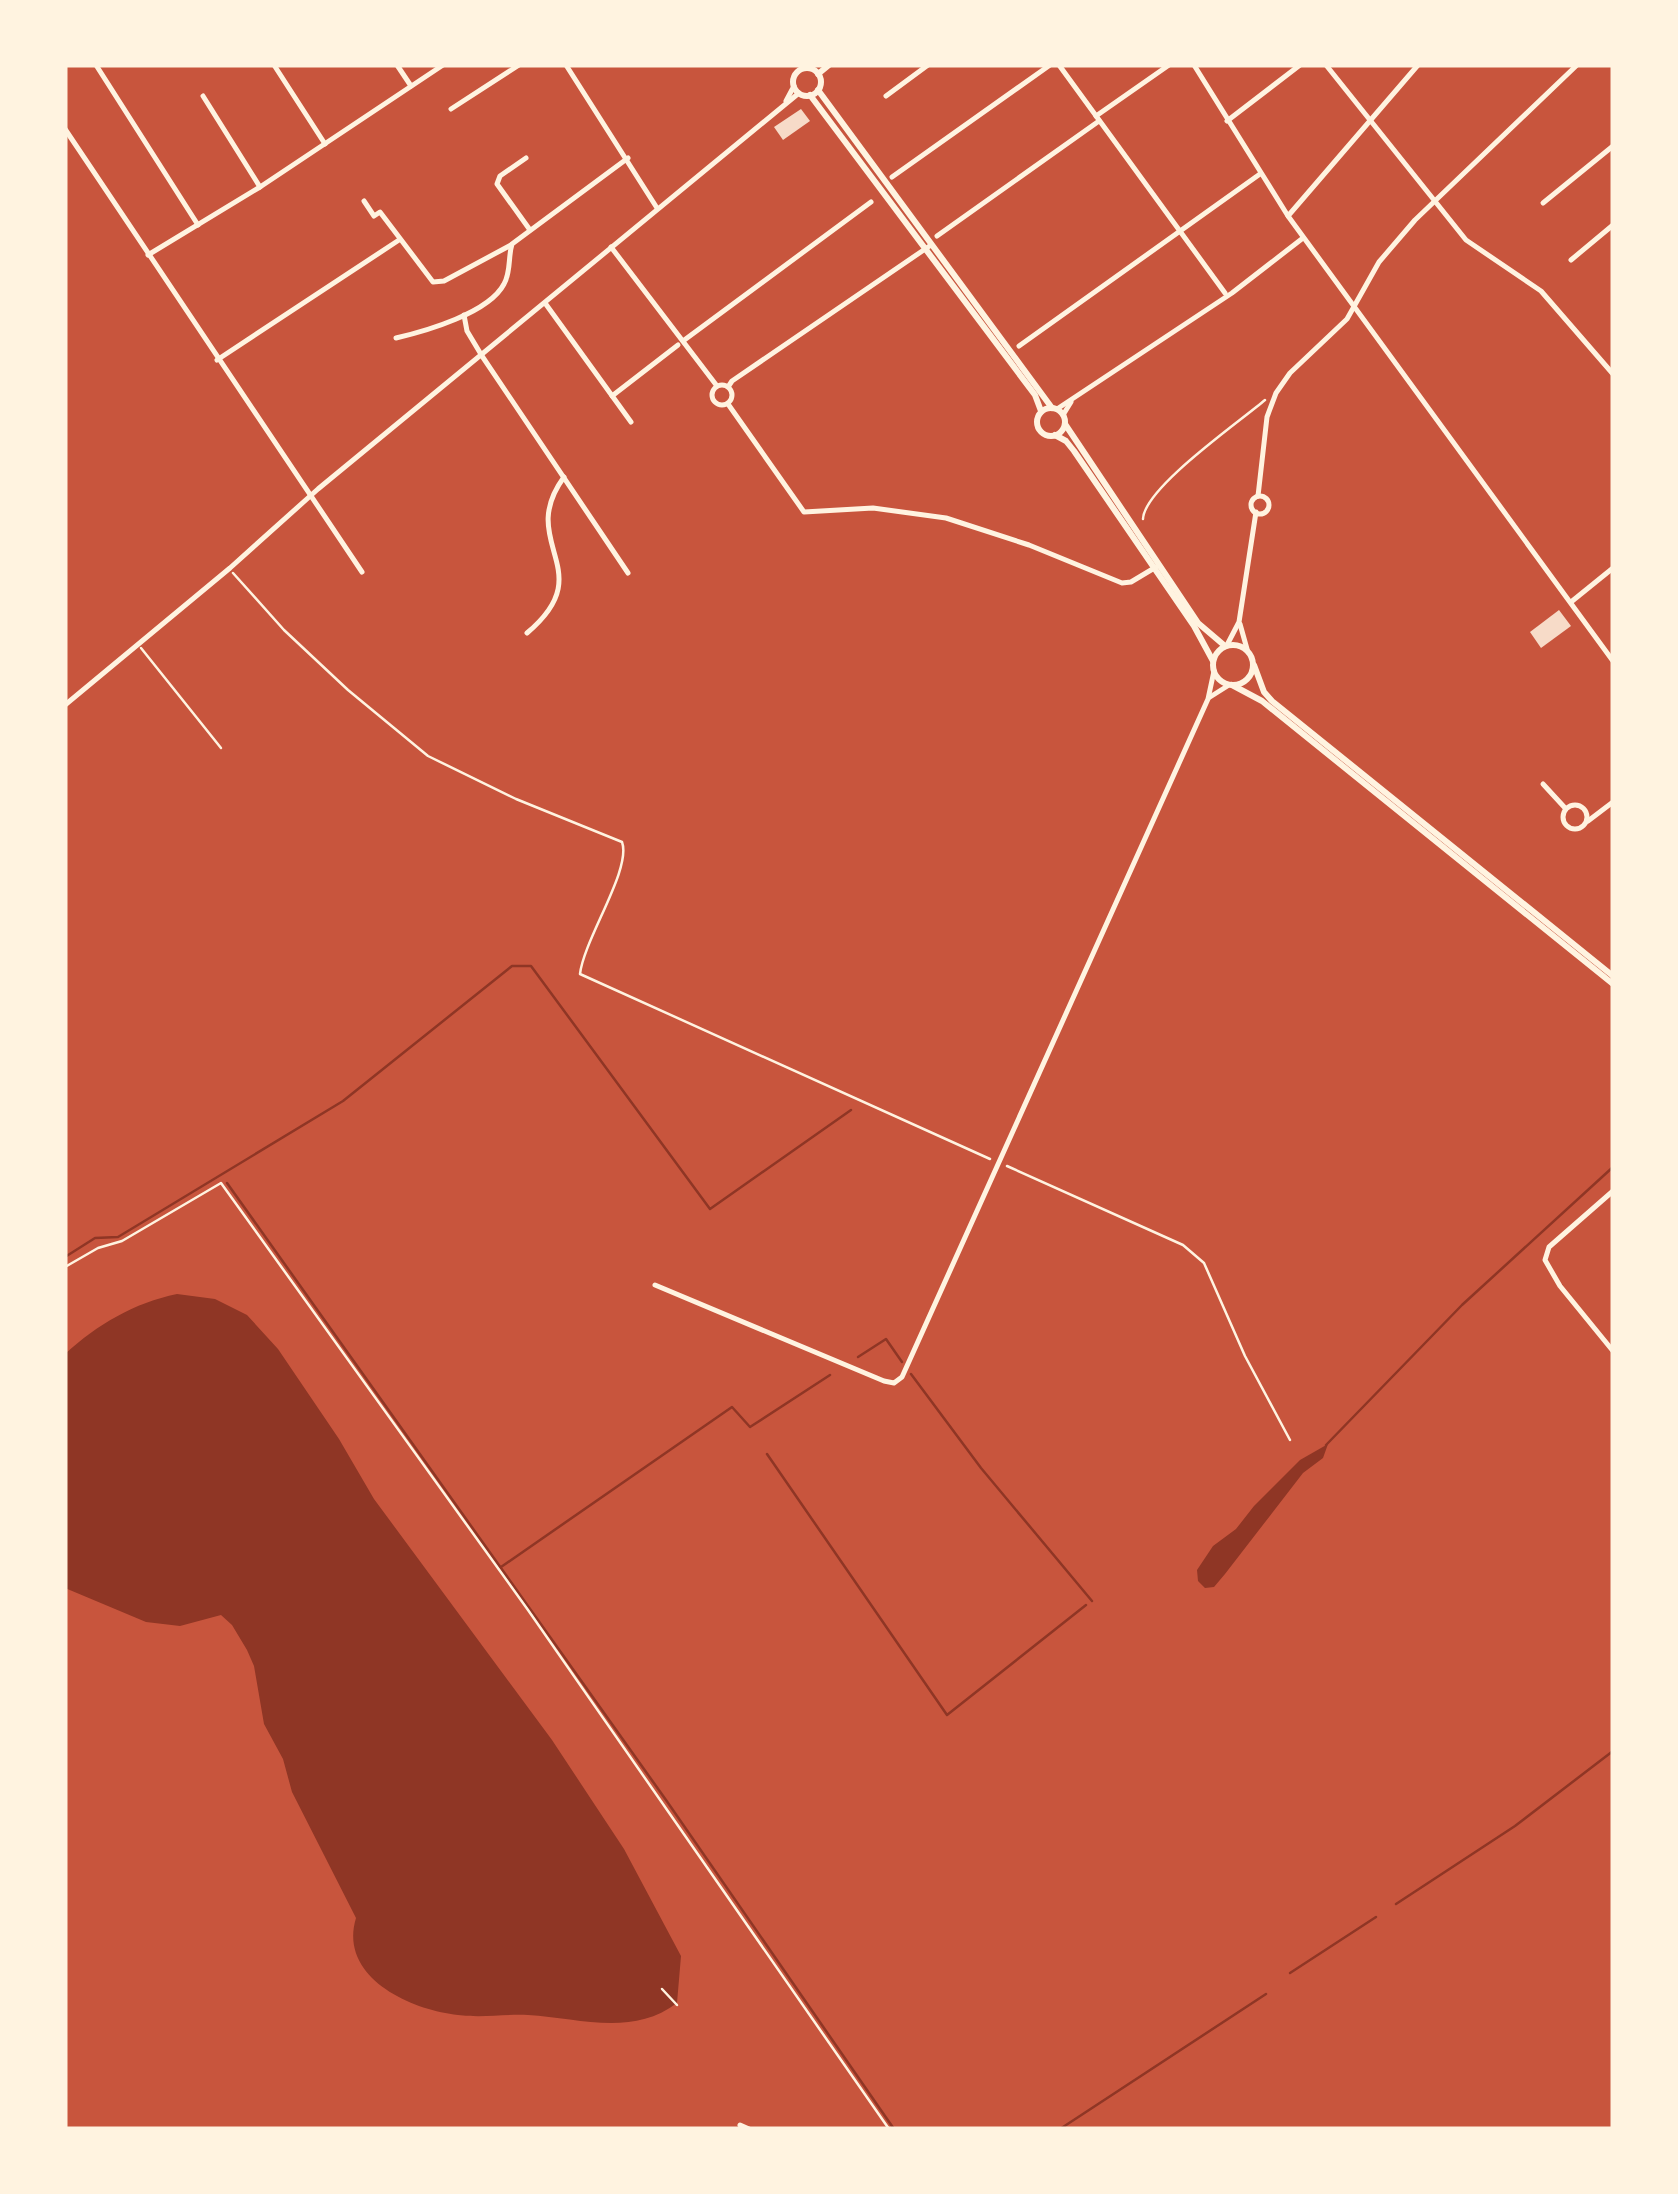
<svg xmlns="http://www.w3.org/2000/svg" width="1678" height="2194" viewBox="0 0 1678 2194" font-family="Merriweather,serif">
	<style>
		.water { fill: #8f3625 }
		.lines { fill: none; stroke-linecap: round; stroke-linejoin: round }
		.stream { stroke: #8f3625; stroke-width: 2.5 }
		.building { fill: #f7dbc8 }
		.path { stroke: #fff3e0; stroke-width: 2.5 }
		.minor { stroke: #fff3e0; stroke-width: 5 }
		.tertiary { stroke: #fff3e0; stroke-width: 6 }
	</style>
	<rect width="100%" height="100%" fill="#c8553d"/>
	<!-- water -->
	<g class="water">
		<path d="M177,1294L215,1299L247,1315L278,1349L339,1439L374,1499L552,1740L624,1849L681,1956L677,2003C632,2037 579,2018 528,2015C505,2014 482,2018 458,2015C410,2010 338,1977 356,1918L292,1792L283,1759L264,1724L254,1666L247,1650L232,1625L221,1615L180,1626L146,1622L65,1588V1354C98,1324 134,1303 177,1294Z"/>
		<path d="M1328,1444L1323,1458L1303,1473L1225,1574L1214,1587L1205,1588L1198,1581L1197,1570L1213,1546L1236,1529L1254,1506L1300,1460Z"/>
	</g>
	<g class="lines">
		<!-- stream -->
		<g class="stream">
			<path d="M227,1183L666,1800L894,2129"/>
			<path d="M65,1257L95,1238L118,1237L343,1101L512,966H531L710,1209L851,1110"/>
			<path d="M858,1357L886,1339L902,1362"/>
			<path d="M911,1374L981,1468L1092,1601"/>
			<path d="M1326,1445L1462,1305L1613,1167"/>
			<path d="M767,1454L947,1715L1086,1605"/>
			<path d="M501,1567L732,1407L750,1427L830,1375"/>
			<path d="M1396,1904L1515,1826L1613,1751"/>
			<path d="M1290,1973L1376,1917"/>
			<path d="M1060,2129L1266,1994"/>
		</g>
	</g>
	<!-- building -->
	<g class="building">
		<path d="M801,109L810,121L783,140L774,127Z"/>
		<path d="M1559,610L1571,626L1541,648L1530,632Z"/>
	</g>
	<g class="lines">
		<!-- path -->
		<g class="path">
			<path d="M1143,519C1144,488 1238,423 1265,400"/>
			<path d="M233,573L284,630L348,690L428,756L516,799L622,842C632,869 584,939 580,974L990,1159"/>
			<path d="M141,648L221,748"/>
			<path d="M1007,1166L1183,1245L1204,1263L1245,1356L1290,1440"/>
			<path d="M65,1267L98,1248L122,1241L221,1183L528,1610L889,2129"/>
			<path d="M662,1989L677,2005"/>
		</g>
		<!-- minor -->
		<g class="minor">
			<path d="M96,65L198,225"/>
			<path d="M274,65L325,144"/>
			<path d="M397,65L411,86"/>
			<path d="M566,65L657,208"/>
			<path d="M1059,65L1225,293"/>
			<path d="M1194,65L1288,216L1613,661"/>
			<path d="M1326,65L1466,240L1541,291L1613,374"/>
			<path d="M203,96L260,187"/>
			<path d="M886,96L928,65"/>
			<path d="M786,101L794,86"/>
			<path d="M451,109L519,65"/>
			<path d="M1096,116L1169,65"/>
			<path d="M1227,121L1300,65"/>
			<path d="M65,129L362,572"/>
			<path d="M526,158L500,176L497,184L530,230"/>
			<path d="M892,177L1050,65"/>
			<path d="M364,201L374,216L380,212L433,282L444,281L511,245"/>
			<path d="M1543,203L1613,146"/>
			<path d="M1288,216L1418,65"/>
			<path d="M937,236L1099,121"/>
			<path d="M611,247L717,386"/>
			<path d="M148,255L260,187L443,65"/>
			<path d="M1571,260L1613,225"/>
			<path d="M545,303L631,422"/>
			<path d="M464,315L467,331L482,356L628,573"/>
			<path d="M396,338C426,331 489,313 504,284C511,272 508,257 512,244L628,158"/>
			<path d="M683,341L871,202"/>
			<path d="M1019,346L1260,174"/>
			<path d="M217,360L399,240"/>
			<circle cx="722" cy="395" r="10"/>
			<path d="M728,387L732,381L931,245"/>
			<path d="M612,396L678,345"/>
			<path d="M728,404L804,512L873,508L946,518L1029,545L1122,583L1131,582L1156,567"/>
			<path d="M1057,409L1232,293L1303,238"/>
			<path d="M1063,415L1071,402"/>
			<path d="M1258,496L1267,417L1276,393L1290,373L1347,319L1379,262L1415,220L1577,65"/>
			<circle cx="1260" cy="505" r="9"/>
			<path d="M1571,602L1613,568"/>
			<path d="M1240,624L1247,649"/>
			<path d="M527,633C602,570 515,544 564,477"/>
			<path d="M1227,645L1239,622L1256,512"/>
			<path d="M1210,697L1229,685"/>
			<path d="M65,705L230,568L318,489L799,93"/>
			<path d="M1543,784L1566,809"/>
			<circle cx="1575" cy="817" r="12"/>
			<path d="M1588,821L1613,802"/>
			<path d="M1613,1191L1549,1247L1545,1260L1560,1286L1613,1351"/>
			<path d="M655,1285L884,1381L894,1383L902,1377L1208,699L1214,671"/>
			<path d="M740,2125L749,2129"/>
		</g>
		<!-- tertiary -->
		<g class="tertiary">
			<circle cx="807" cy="82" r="14"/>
			<path d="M818,74L829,65"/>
			<path d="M818,90L1052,408"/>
			<path d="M810,95L1035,395L1041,411"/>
			<circle cx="1051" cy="422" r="14"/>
			<path d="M1065,424L1198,623L1225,646"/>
			<path d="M1055,435L1066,441L1074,451L1194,626L1213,661"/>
			<circle cx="1233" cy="665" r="20"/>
			<path d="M1254,665L1264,692L1272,701L1613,976"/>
			<path d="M1232,685L1262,701L1613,984"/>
		</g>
	</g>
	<!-- border -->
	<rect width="1678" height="2194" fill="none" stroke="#fff3e0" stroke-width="135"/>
</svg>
